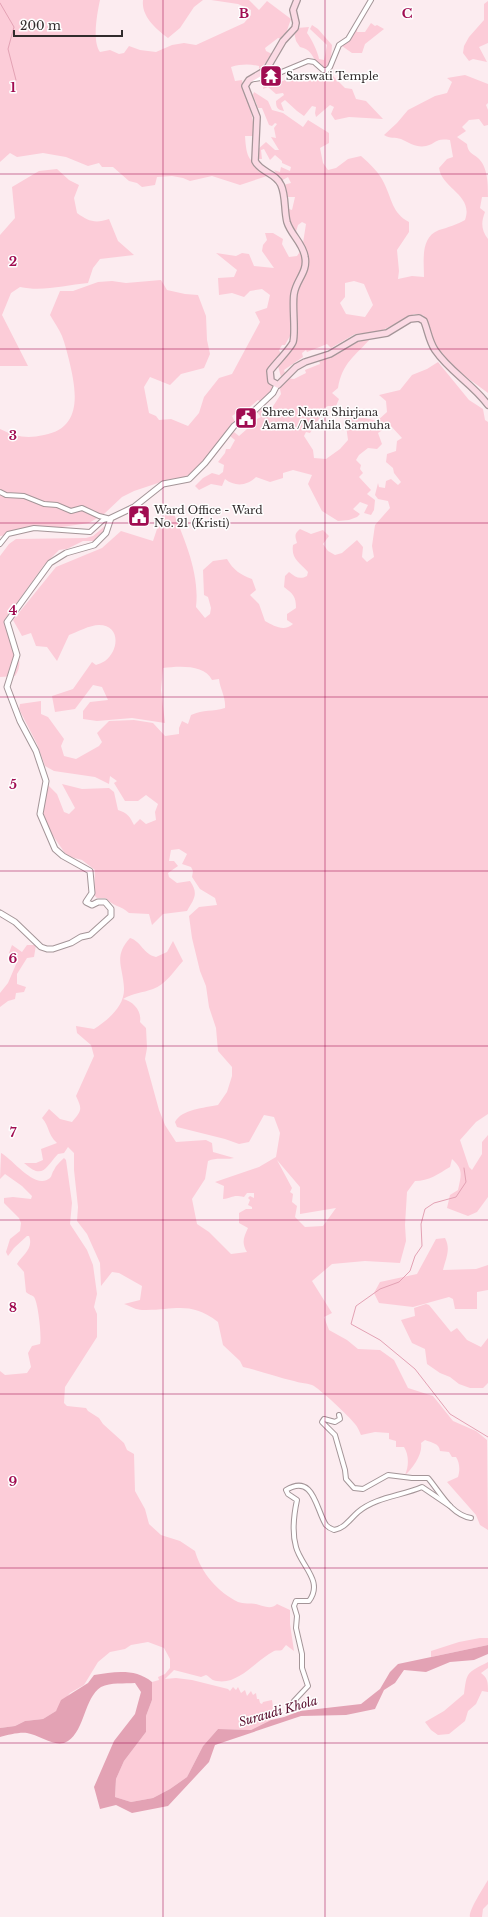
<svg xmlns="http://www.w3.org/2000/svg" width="488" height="1917" viewBox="0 0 488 1917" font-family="'Libre Baskerville',serif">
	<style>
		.green { fill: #fcccd8; fill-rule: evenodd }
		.water { fill: #e3a2b4 }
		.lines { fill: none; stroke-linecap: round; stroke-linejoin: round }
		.stream { stroke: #e3a2b4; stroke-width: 1 }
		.minor-casing { stroke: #a49598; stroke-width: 6 }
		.tertiary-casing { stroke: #a49598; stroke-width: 7 }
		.secondary-casing { stroke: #a49598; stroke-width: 8 }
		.minor { stroke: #fff; stroke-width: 4 }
		.tertiary { stroke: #fff; stroke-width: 5 }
		.secondary { stroke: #fbdae4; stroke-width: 5.5 }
		.grid { fill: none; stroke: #a00c51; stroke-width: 1; stroke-opacity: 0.55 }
		.labels { text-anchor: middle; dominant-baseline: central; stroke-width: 3; stroke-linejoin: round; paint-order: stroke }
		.poi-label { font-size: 11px; fill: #312b2c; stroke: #fefefe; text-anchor: start }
		.water-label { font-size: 12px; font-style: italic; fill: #5a0f2e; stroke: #fefefe }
		.grid-label { font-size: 13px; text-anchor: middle; font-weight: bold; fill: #a00c51; stroke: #fefefe; stroke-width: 3; stroke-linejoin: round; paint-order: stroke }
	</style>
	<rect width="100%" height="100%" fill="#fcecf0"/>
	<!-- green -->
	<g class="green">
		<path d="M0,0H100C97,14 92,41 100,52L110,50L119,54L124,53L129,46L140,50L156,52L172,45L184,43L196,45L244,23L251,15V10L238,4L211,0H249L259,10L267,1L291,19L284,39L278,38L265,48L266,51L274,55L259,69V66C250,64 241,64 231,67L235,81L242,80C245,99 256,116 253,136H245C247,166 251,156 267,176L240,185L212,176L190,181L183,178L172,176L157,177L155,185L142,187L137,183L129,181L113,167H102L99,163L88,166L66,157L43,153L17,157L10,153L0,162Z"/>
		<path d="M143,0H203L194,7L180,28L168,38C156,29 141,16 143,0Z"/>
		<path d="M488,1V43L479,47L487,62L473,59L469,61L463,53L464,46L469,37L484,20V4Z"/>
		<path d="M358,22L357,32H365L371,23L375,26L377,25L384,29L365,44L362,53H352L342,46Z"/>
		<path d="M312,25L318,29L332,45L330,73L345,88L352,89L356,99L366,101L383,119L349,117L335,120L331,114L334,107L330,105L316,117L315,113L316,107L312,106L304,116L297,111L285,100L281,103L284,111C278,110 276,108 276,101L284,95L283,93L276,94L268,87L263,89L264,84L283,81L294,75L299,81L310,76L315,78L326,76C323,67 320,69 316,62C312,55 310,49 300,47L296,41L294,32L297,28L309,27L307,33C311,38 318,52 319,59L324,60L327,45L310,29Z"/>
		<path d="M465,75L488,84V103L486,105L488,110V125L484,126L479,119L469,120L462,127L466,131L457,137L467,144C468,153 472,153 478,158C488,167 488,184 488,197H482L480,208L485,212C481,222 481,230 488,239V393L454,368L443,355L434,342L423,315L414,314L385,329L374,333L355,334L331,348L327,344L307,352L306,350L302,353L303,357L284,370L285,373L281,377L278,366L292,350L297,337V293L308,266V260L303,243L306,224L302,222L298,225L295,235L290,224L286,208L292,210L295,197H287L283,185L291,183L288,177L281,181L274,170L280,172L281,167L290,171L291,167L282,163V161L275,155L270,160L264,149L261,150L262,159H257V150L266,142L275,150H279L271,137L276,138L274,128L277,124L275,123L272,126L269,125L262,108H258L253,95L254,92L268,101L272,110L283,113L303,127L308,120L329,133V143L320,148L323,163L328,170L336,168L348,159L361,156C370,164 379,172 384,183C392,199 392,213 409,222V232L397,250L399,271L398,279L412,276L424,277C424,261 420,237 439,230C449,227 456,225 465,220C474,195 442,189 439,168L447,159L453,157L450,140C434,138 438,143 426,146C417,148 409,143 401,139C395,137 390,139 384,135L397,123L408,110L435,96L447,93L452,82L447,78ZM354,281L364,284L373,305L365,317L346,314L340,303L345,297V283Z"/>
		<path d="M57,169L69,180L79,185L74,198L77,213C88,221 95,224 109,219L118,241L134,255L100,259L93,268L88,283C65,285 43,292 20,287L11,293L2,315L28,366H0V235L15,218L12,187L39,171Z"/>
		<path d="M265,233H273L283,239L282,244L289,257L297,256L301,250L303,266L301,276L296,280L292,295L290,336L285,345H282L279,350L281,354L268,372V382L275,386L261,402L258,400L245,411L241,410L232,416L235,422L197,470L183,478L170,479L134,491L122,497L104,514L89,523L0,536V429C16,437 27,439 44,435C84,428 76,389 69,360C67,352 65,344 62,336C59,329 54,322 50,315L60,291H73L98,282L112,281L126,283L161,280L167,290L185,294L198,295L206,316L207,340L210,354L204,368L181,374L170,385L150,377L144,387L149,413L156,416L159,420L171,419L188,426L199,413L204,397L219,378L232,374L260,322L255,312L267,308L270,295L262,289L250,291L244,297L232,293L219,295L218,278L234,277L237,270L216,253L236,256L242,253L249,254L254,266L274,268L262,251L263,245L267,240Z"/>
		<path d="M371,338C355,356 342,363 338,388L332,393L339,399L336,406H328L324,408V411L310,433L306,432L304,436L313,450L314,458L326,459L340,449L348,440L345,418H365L377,421L387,412L386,401L379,395L400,390L412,375L427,369L438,362L469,400L483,409L485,420L488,422V1114L476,1122L460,1140L469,1167L472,1170L482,1154V1142L488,1135V1197L477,1212L468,1216L447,1208L450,1195L458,1190C461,1175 464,1170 452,1159L450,1167C438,1174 429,1181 415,1181L407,1192L405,1225L406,1241L400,1263L365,1261L332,1264L312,1281L332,1313L324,1317L329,1330L347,1340L358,1349L380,1350L394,1360L408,1388L433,1396L453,1421L476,1431L487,1440L488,1530L480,1525L476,1515L447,1482L458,1477C460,1471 460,1463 456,1457H452L449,1452L440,1451C439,1443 432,1443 425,1440L421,1443C423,1454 413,1468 405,1475C409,1466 409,1455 404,1447H396V1441L389,1439V1433L375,1432L361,1435C359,1431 358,1427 355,1424C350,1417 319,1388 312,1385C306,1383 299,1383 294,1381C276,1377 262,1371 243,1367L240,1361L223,1345L218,1322C189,1300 174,1311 142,1310C136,1310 130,1306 124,1304L140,1300L142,1286L119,1273L112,1272L101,1286L100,1263L87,1234L77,1221L78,1207L74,1170V1153L68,1147L64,1153L58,1154C45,1168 43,1180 24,1163H36L43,1160L41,1149L57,1143C47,1134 50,1127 42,1118L49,1109L60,1119L72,1122C81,1111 83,1110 76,1096L94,1056L91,1045L77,1033L76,1026L94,1029C108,1020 125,1006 124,988C123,966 113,957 130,938C142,942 143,954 156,957L167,952L173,941L183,961C175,970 165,985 153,989C142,993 133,993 123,999C133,1001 142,1011 140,1022L146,1028L147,1048L145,1059L159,1110L165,1125L176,1142L206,1140L212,1143L213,1152L234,1158C225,1160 216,1157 208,1161L205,1179L192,1199L197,1224L209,1232L231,1254L247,1252C241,1242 244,1237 248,1228L239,1223V1213L246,1209H252V1207L248,1205L250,1200L248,1198L250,1196L254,1198V1193H247L244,1197C232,1194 233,1198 223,1199L224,1186L215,1182L259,1167L276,1157L280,1133L274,1117L264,1115L249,1142L239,1144L225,1139L177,1127L175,1122C182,1109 204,1108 218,1105L227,1092L232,1076V1067L218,1051L216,1028L209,1007L206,986L200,971L192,938L189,916L199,907L217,905L215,898L200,889L192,877L193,871L191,867L182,864L187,854L179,849L171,850L169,861H174L178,866L168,873L169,877L177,883L190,881C199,894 194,899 187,911L163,914L152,925L149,914L129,913C122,906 112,906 106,898H97L94,895L95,870L82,860L67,856L51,833L41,808L45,782L57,794L64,812L69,814L75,808L62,784L82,789L109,788L114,792L118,810C128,813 130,817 134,825L140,819L146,824L156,820L155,812L158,804L146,795L138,801H125L114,783L117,781L110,776L109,784L95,777L54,771L45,766L37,744L19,709L20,704L41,701V714L48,717L64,739L61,746L64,756L76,759L99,746L102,742L97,733L109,721L134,720L153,723L165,736L179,734V728L182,721L188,724L191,715C204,709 212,712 225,708C226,697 220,689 219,679L212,680C205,664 178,666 163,668L161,690L165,723L132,718L97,721L83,719V711L90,702L108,700L102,687L93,685L75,709L55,712L52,696L73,689L92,662L96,665C98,664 102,663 105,661C119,651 121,625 99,625C90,625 77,632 69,635L57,661L47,647L36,646L31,633L22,636L13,620L56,567L102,548L121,531L153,541L158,526L171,507C184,538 200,573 196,607L205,618L210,614L211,608L208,597L204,595L203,570L213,561L227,559C233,570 241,575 252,579L256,590L250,595L259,604L265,621C274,626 284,632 293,624L287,620V614L296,608C296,596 293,594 284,587L285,576L289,572C295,577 300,580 307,576L308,572C299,562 291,559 293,545L297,543C295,536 294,534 300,529L311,534L323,530L329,536L323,544L328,551L335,555L342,553L357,540L363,547L362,557L367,562L374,557L372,546L375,525L390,508L388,501L378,499L375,495L378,483L379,487L385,488L386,481L391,479L398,485L401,482L394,473L393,468L386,462L387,454L396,451L397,441L402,438L390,425L378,433L382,444L377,449L368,448L359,455L356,460L361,465L360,469L363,473L359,477L371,490L367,494L375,500L374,510L371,515L364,513L368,505L360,502L353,509L360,514L357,517L349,520L338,521L322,511L308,484L312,475L293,470L283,473V478L270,482L256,477C247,486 235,487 225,479L222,486L211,484L199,490L195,486L203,478L212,473L219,475L223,472L224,465L218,462L225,453L226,449H230L235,440L230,436L234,432L239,436L247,429L245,427L251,426V422L261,417L257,412L263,409L270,411L281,394L280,389L285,378L294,379L306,373L305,370L320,364L319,360L334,355L347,345ZM277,1160L300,1187V1214L336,1208L323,1226L305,1227L295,1217L297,1206L292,1202L293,1194L290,1192L292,1188Z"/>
		<path d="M105,526L108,528L107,534L101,541H83L67,549L59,550L44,565L4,621C6,639 29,657 15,676L0,677V556L9,544L16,539L86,538L93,536Z"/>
		<path d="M12,945L22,952L27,945H36L34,957L27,958L17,974V984L26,987L24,992L16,993L15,999L8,1001L0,1007V993L8,983L17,962L9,953Z"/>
		<path d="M1,1153C12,1158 35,1191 50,1178C52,1176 52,1172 54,1170C56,1165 60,1162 64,1158L66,1160L72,1203L70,1224L87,1250L93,1265L97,1294L94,1307L97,1314V1337L65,1387L64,1403L67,1406L86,1408L88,1411L99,1418L103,1424L124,1443L127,1450L134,1454L135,1491L145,1509L149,1524L161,1535L180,1541L195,1551C201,1573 218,1592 238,1602C243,1604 251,1603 256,1604C263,1606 271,1610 277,1604L290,1610V1624L294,1651L286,1645L282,1650C280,1651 276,1650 274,1651C256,1660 239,1685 217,1681C212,1681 210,1677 206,1675L201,1677L174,1670L165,1679L176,1678L192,1680L228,1689L230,1691L233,1687L236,1690L238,1687L241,1693L245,1690L247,1696L251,1691L253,1695L256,1693L257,1699H259L260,1703L262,1704L263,1702L272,1700L273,1707L271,1720L251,1730L218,1729L203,1746L187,1777L170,1789L153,1798L131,1802L115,1797L116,1779L124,1761L146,1732V1716L152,1700V1682L159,1680L158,1677L165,1674L170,1668V1659L164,1648L148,1642L131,1645L125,1649L110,1652L98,1662L84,1685L70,1693L56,1711L43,1719L25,1721L15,1726L0,1728V1371L5,1375L27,1373L31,1367L28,1353L32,1346L40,1344C42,1337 38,1302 34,1297C32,1295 29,1295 26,1292L24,1272L17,1264C22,1255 34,1249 29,1236H27L14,1248L8,1256L6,1252L10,1239L20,1231L21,1223L19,1218L4,1203V1198L13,1197L31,1199L32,1196L22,1186L5,1174L0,1179Z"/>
		<path d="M445,1238C451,1249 446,1258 443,1270L476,1269L488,1265V1290L477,1292V1309H455L453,1299L449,1297L413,1307L379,1303L374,1293L380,1282L417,1274L436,1239Z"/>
		<path d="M426,1304L429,1305L451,1332L457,1328L467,1340L481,1347L488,1338V1383L483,1388H470L459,1384L450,1377L440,1373L427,1364L425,1349L412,1343L401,1320L415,1316L414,1308Z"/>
		<path d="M480,1638H488V1645L431,1657V1651L459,1642Z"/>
		<path d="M488,1662V1668L481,1673C488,1678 488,1683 488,1692L482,1691L476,1704L468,1711L465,1721L449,1734L438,1735L431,1730L425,1722L444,1711L464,1694C467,1671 467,1673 488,1662Z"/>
		<path d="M488,1880V1904L483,1909L482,1917H470C468,1911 484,1887 488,1880Z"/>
	</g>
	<!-- water -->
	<path class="water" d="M488,1645V1654L474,1660L450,1662L426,1672L404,1670L395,1683L384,1690L375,1709L346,1715L301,1716L215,1745L209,1762L168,1806L132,1813L116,1805L100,1809L94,1787L114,1741L135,1714L141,1692L135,1683C124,1684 111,1682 101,1687C84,1698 85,1730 68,1741C56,1749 40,1735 27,1733C19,1732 8,1735 0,1737V1728L15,1726L25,1721L43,1719L56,1711L61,1700L88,1683L94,1675C114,1672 135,1668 152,1682V1700L146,1716V1732L124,1761L116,1779L115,1797L131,1802L153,1798L170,1789L187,1777L203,1746L218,1729L251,1730L271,1720L284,1717L300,1711L361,1704L380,1689L390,1672L398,1664Z"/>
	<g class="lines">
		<!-- stream -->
		<g class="stream">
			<path d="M0,3L14,27L8,49L16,80"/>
			<path d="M464,1168L466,1182L456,1197L434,1203L425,1209L421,1224L422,1246L415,1256L410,1271L399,1282L380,1289L356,1306L351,1324L380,1340L415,1369L450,1414L488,1437"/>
		</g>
		<!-- minor casing -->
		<g class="minor-casing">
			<g id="minor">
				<path d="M249,80L272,76L308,61L314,62L323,70H327L330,67L339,45L348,39L371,0"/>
				<path d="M0,492L6,495L24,496L44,504L57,505L71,511L82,508L99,516L107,518"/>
				<path d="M0,544L8,534L34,528L90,532L103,520L111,518"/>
				<path d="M339,1415L340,1419L335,1422L324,1419L322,1422L335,1435L345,1470L346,1479L354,1488L363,1489L388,1475L412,1478H428C440,1492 451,1515 471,1518"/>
				<path d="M294,1701L308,1686L302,1668V1654L296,1628L297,1616L294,1606L296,1601H309C324,1581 301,1566 296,1547C292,1533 294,1514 297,1500L288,1494L286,1490C314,1473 316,1510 326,1525C328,1527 331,1529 334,1530C345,1528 350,1519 358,1512C376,1497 401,1496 422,1487L450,1506"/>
			</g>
		</g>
		<!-- tertiary casing -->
		<g class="tertiary-casing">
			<path id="tertiary" d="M0,913L15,922L41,947L47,949H53L71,943L81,937L90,935L111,916V909L105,902H98L92,905L86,902L92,893L90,871L63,856L55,849L40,814L46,781L36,751L20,721L7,687L17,655L7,622L50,563L66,553L94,545L106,533L111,518L134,507L163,484L189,479L205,463L234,426L255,410L273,393L277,385"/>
		</g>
		<!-- secondary casing -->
		<g class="secondary-casing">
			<path id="secondary" d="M297,0L293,10L296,23L295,28L283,41L266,70L249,80L245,86L257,117L255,161C260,172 276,173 281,185C286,196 284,210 287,222C291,235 303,243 305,257C308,272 296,280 294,294C292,307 296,332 293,342C291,348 275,364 270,371L271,381L278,385L296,367L305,362L330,354L357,338L387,333L410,319L419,318L424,321C428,331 429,341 435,350C450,372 473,384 488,405"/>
		</g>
		<!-- minor -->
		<use href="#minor" class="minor"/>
		<!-- tertiary -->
		<use href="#tertiary" class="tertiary"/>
		<!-- secondary -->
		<use href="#secondary" class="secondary"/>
	</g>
	<!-- grid -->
	<path class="grid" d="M163,0V1917M325,0V1917M0,174H488M0,349H488M0,523H488M0,697H488M0,871H488M0,1046H488M0,1220H488M0,1394H488M0,1568H488M0,1743H488"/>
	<!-- icons -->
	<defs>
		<g id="temple-square" transform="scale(1.15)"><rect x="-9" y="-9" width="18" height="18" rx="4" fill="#a00c51" stroke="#fefefe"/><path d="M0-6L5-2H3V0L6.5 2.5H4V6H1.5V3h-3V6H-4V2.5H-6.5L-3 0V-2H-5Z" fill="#fff"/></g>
		<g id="civic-square" transform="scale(1.15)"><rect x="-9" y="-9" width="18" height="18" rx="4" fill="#a00c51" stroke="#fefefe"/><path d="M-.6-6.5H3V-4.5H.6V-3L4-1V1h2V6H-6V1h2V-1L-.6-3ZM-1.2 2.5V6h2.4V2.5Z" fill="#fff"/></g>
	</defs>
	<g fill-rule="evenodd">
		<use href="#temple-square" x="271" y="76"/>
		<use href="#civic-square" x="246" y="418"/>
		<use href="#civic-square" x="139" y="516"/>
	</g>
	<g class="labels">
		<!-- poi labels -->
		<g class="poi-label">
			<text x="286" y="76">Sarswati Temple</text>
			<text x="262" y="412">Shree Nawa Shirjana<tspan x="262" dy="13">Aama /Mahila Samuha</tspan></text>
			<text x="154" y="510">Ward Office - Ward<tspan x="154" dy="13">No. 21 (Kristi)</tspan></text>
		</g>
		<!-- water labels -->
		<g class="water-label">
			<text transform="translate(278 1711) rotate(-16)">Suraudi Khola</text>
		</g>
	</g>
	<g class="grid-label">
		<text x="244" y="18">B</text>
		<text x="407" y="18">C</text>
		<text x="13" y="92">1</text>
		<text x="13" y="266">2</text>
		<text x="13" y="440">3</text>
		<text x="13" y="615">4</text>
		<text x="13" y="789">5</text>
		<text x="13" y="963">6</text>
		<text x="13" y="1137">7</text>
		<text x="13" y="1312">8</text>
		<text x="13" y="1486">9</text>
	</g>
	<!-- scale -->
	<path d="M14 30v6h108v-6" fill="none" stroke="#312b2c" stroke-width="2"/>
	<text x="20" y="30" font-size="12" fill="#312b2c" stroke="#fefefe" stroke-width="3" paint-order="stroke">200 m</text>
</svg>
